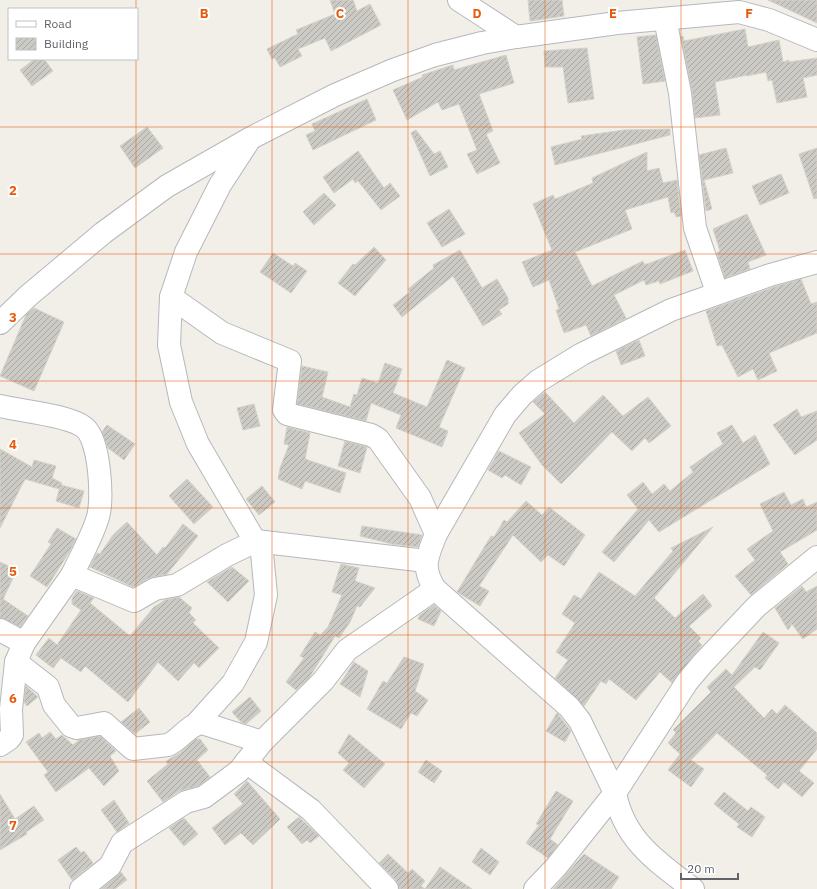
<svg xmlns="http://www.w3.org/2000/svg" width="817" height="889" viewBox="0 0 817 889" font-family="'IBM Plex Sans',sans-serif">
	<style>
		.building { fill: url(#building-hatch); stroke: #d6d1c6 }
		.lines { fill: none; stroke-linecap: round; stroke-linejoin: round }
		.minor-casing { stroke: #b5b8bc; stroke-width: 24 }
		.minor { stroke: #fff; stroke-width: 22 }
		.grid { fill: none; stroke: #e8590c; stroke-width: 1; stroke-opacity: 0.55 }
		.grid-label { font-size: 13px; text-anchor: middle; font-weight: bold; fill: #e8590c; stroke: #fff; stroke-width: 4; stroke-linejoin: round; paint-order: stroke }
	</style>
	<defs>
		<pattern id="building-hatch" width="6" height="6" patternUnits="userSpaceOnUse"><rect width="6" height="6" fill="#cccac5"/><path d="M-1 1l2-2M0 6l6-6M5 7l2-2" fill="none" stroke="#a9a8a4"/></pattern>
	</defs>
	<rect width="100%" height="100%" fill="#f1efe8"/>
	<!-- building -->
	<g class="building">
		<path d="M330,0H353L357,11L370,4L381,25L331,51L325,38L298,49L302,56L280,67L275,58L272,59L267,49L298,34L296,30L335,14Z"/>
		<path d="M528,0H562L564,16L530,21Z"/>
		<path d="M768,0H817V23Z"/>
		<path d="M745,29L748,47L779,40L783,62L789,60V62L817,58V75L803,78L807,97L777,103L772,80L768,81L766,72L747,76V75L715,82L720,115L695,118L692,91L681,37L683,36L684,41Z"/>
		<path d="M656,35L665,81L643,84L637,37Z"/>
		<path d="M587,48L594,99L568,103L563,67H545L544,51Z"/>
		<path d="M506,55L514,83L479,94L493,131L486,134L500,163L477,174L467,154L477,150L459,104L442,110L438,102L407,120L393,90L423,77L422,75L453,65L454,70Z"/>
		<path d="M35,59H44L53,71L32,86L20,70Z"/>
		<path d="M367,99L376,120L313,150L306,135L315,131L312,124Z"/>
		<path d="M147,127L163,148L135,168L120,146Z"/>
		<path d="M670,129V135L555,165L551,147L582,139L581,136L624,130Z"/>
		<path d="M416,130L434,154L440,151L448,167L430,176L411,133Z"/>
		<path d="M726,148L733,173L704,180L712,209L706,211L699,155Z"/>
		<path d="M817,148V198L814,199L799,154Z"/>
		<path d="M358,151L384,188L390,183L400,196L381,210L358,181L355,183L353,179L334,193L323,177Z"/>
		<path d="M647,152V171L659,168L663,183L677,180L681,216L676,217L674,212L671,213L668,197L625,210L632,229L575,252L592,286L643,261L644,264H647L685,250L693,271L660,284L659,281L646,285L644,280L614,295L626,318L591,336L586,325L564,333L556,310L559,309L549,280L533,287L522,262L552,250L533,204L553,195L555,199L593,183L592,178Z"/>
		<path d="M781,174L789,193L760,205L752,186Z"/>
		<path d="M324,193L336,205L314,225L303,212Z"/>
		<path d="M449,209L465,234L442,247L427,223Z"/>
		<path d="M747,214L766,255L748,262L750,269L725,278L717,253L720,251L713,229Z"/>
		<path d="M374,247L386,260L355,296L338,283L353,264L355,265Z"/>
		<path d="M460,250L482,288L497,279L508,298V304L499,310L502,314L483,326L453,276L402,317L393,305L410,292L408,289L434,268L433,265Z"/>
		<path d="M273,253L293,266L295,263L307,271L291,293L260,272Z"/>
		<path d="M801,279L811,304L817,302V333L769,353L777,371L758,380L753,369L738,377L722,345L717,346L706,311L774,287Z"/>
		<path d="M34,308L64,322L34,391L0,376L26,315Z"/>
		<path d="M639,340L645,356L621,365L616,351Z"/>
		<path d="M447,360L465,368L439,427L448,431L442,447L396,428L401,415L371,403L366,421L297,404L302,366L328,372L322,397L350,407L354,394L357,395L362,378L378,383L385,363L402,369L393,393L427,407Z"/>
		<path d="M545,392L574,423L603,395L623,416L648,397L671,426L649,443L645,438L632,451L612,432L561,484L542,465L519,433L545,414L533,402Z"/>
		<path d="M254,404L260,426L243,430L237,408Z"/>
		<path d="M797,409L801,417L817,411V440L795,455L773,425Z"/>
		<path d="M107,425L135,444L124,460L108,448L102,432Z"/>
		<path d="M732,425L743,443L755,435L770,464L659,532L649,520L614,562L602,552L638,509L627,495L643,482L652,494L664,484L670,491L693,472L690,467L723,444L717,433Z"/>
		<path d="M287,427L310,433L305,459L346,473L340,493L305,481L302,489L278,479L280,468L289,445L284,444Z"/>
		<path d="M345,441L367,447L360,473L338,466Z"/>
		<path d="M0,449L32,467L34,460L56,466L52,478L62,483L61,485L84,491L79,508L56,501L60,487L59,489L25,479L0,528Z"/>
		<path d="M499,451L531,467L521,485L505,475L502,478L488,470Z"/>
		<path d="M187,479L213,507L194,524L169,496Z"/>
		<path d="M262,486L275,502L259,515L246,499Z"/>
		<path d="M784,492L791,505L803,499L806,507L817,502V530L780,552L788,564L751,595L735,576L755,560L747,549L773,531L760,504Z"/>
		<path d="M526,501L542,515L549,507L585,535L564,566L548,555L541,562L513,535L479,586L489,591L480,606L457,592L491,536L494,537L504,520L507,522Z"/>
		<path d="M127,522L157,555L163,547L165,548L183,524L198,536L167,574L149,578L133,587L90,567L97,553L100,554L113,535Z"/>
		<path d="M362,526L381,529L422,535L418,547L392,544L360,536Z"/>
		<path d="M713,527L654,598L675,618L703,594L712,606L689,626L701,638L698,641L702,645L672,683L660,672L636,700L609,679L606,684L601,681L584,706L555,678L568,660L556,652L575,623L562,614L574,595L581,599L599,572L635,596L673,551L671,548Z"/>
		<path d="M57,528L76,539L68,554L47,587L30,576L51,544L48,542Z"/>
		<path d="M0,562L17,570L3,599L28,616L20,627L0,618Z"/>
		<path d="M341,564L359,568L355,581L375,588L360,607L357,606L350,622L339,638L335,636L309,678L296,690L286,682L304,658L300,656L315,632L320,635L328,627L342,595L332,592Z"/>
		<path d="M232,567L249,581L228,602L207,582Z"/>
		<path d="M802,586L806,592L817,586V629L803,639L792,624L788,630L775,608Z"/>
		<path d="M77,591L94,598L90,603L130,636L154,607L165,600L179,597L192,608L189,613L196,620L193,623L219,648L199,668L194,663L178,681L158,662L128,702L85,666L81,672L61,658L53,668L36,655L49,638L57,645L81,610L72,604V598Z"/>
		<path d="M434,605L441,611L434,626L418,619L420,615Z"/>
		<path d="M763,632L779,643L760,670L755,667L734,687L764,718L772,709L777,714L785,705L817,733V749L799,771L814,783L802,797L784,782L778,789L765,778L767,775L717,733L691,760L704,769L691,787L668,770L680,754L668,743L676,733L673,730L711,692L707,687L726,669L732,675Z"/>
		<path d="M404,657L424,664L415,691L428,700L417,716L411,713L401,729L367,709L383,681L387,683Z"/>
		<path d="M354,662L368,671L360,697L340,684Z"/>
		<path d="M26,686L38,697L27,706L24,702Z"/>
		<path d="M250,697L261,711L246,724L241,722L232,712Z"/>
		<path d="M139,708L150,722L135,734L121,722Z"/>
		<path d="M557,713L571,731L565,742L546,731Z"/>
		<path d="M50,732L56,739L62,735L73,745L79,740L100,736L116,751L110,756L119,771L104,786L89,768L56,792L44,775L48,772L26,742L39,733L42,738Z"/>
		<path d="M349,734L385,764L364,788L343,770L349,763L338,753Z"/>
		<path d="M196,739H200L208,750L197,760L210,777L198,786L179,791L163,802L147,781L168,764L166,761L180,753Z"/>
		<path d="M426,760L442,771L434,783L418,772Z"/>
		<path d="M247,781L280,819L253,845L241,833L225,845L212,828L243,804L234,794Z"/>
		<path d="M556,791L573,801L550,839L558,845L548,858L526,843L539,825L536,824Z"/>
		<path d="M724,792L748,811L751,807L765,817L752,837L737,827L739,824L714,804Z"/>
		<path d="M0,794L15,819L34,806L44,820L26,832L27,834L0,850Z"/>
		<path d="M114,800L129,823L117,832L101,810Z"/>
		<path d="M299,817L319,836L310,843L307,840L302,844L287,827Z"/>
		<path d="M184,818L198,834L184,846L169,828Z"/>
		<path d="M76,847L81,853L84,851L93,863L72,880L58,860Z"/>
		<path d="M481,848L499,862L490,875L472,862Z"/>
		<path d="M388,854L408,873L412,869L425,881L421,886L425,889H399L396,880L379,863Z"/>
		<path d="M584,854L619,877L611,889H553Z"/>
		<path d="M440,867L472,889H425Z"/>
		<path d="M121,872L127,880L115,889H101Z"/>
	</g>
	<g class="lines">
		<!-- minor casing -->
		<g class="minor-casing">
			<g id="minor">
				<path d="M459,0L516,37"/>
				<path d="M665,19L680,93L695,228L717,292"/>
				<path d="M171,297L222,333L290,361L284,410L287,414L371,435L378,439L420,498L436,534C427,557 421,567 435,589L569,707L580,721L615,793L556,867L535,889"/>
				<path d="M0,323L28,296L103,233L167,186L251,138L335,95L393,70L435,55L482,43L516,37L617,23L739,12L769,20L817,40"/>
				<path d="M0,406C20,411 71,415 85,428C100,441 103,499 98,517C92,537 81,556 72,575"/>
				<path d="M436,534L505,415L522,395L538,381L582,354L671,310L770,275L817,262"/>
				<path d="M0,630L24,643L72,575L134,601L155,589L177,585L227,555L256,541L426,561"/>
				<path d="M24,643L16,662L48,687L54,705L71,726L77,728L104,723L133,749L168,745C180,740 189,724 202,723L262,742L323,681L347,650L435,589"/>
				<path d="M197,723L233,683L256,642L266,595L262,553L198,444L181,402L169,345L171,297L186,252L220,185L248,142"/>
				<path d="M0,745L9,739L12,735L11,709L16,662"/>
				<path d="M246,762L311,810L387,889"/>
				<path d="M81,889L110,866L122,843L186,802L204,797L239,771L262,742"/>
				<path d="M693,889C657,862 624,840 615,793L687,682L703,663L757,606L817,557"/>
			</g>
		</g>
		<!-- minor -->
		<use href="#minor" class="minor"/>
	</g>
	<!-- grid -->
	<path class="grid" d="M136,0V9M272,0V889M408,0V889M545,0V889M681,0V889M136,59V889M0,127H817M0,254H817M0,381H817M0,508H817M0,635H817M0,762H817"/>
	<g class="grid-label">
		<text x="204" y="18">B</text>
		<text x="340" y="18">C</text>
		<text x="477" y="18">D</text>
		<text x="613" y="18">E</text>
		<text x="749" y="18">F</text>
		<text x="13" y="195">2</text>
		<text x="13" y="322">3</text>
		<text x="13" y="449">4</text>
		<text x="13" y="576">5</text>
		<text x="13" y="703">6</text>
		<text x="13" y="830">7</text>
	</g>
	<!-- legend -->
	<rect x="8" y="8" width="130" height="52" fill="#ffffff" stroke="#bfc1c3"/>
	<rect x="16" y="21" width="20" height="6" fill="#ffffff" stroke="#bfc1c3"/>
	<text x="44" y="28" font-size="12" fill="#5f6368">Road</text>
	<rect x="16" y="38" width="20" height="12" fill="url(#building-hatch)" stroke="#bfc1c3"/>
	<text x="44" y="48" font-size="12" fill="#5f6368">Building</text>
	<!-- scale -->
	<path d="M681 873v6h57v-6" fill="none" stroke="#5f6368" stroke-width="2"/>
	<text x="687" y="873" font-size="12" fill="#5f6368" stroke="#ffffff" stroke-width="3" paint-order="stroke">20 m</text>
</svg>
